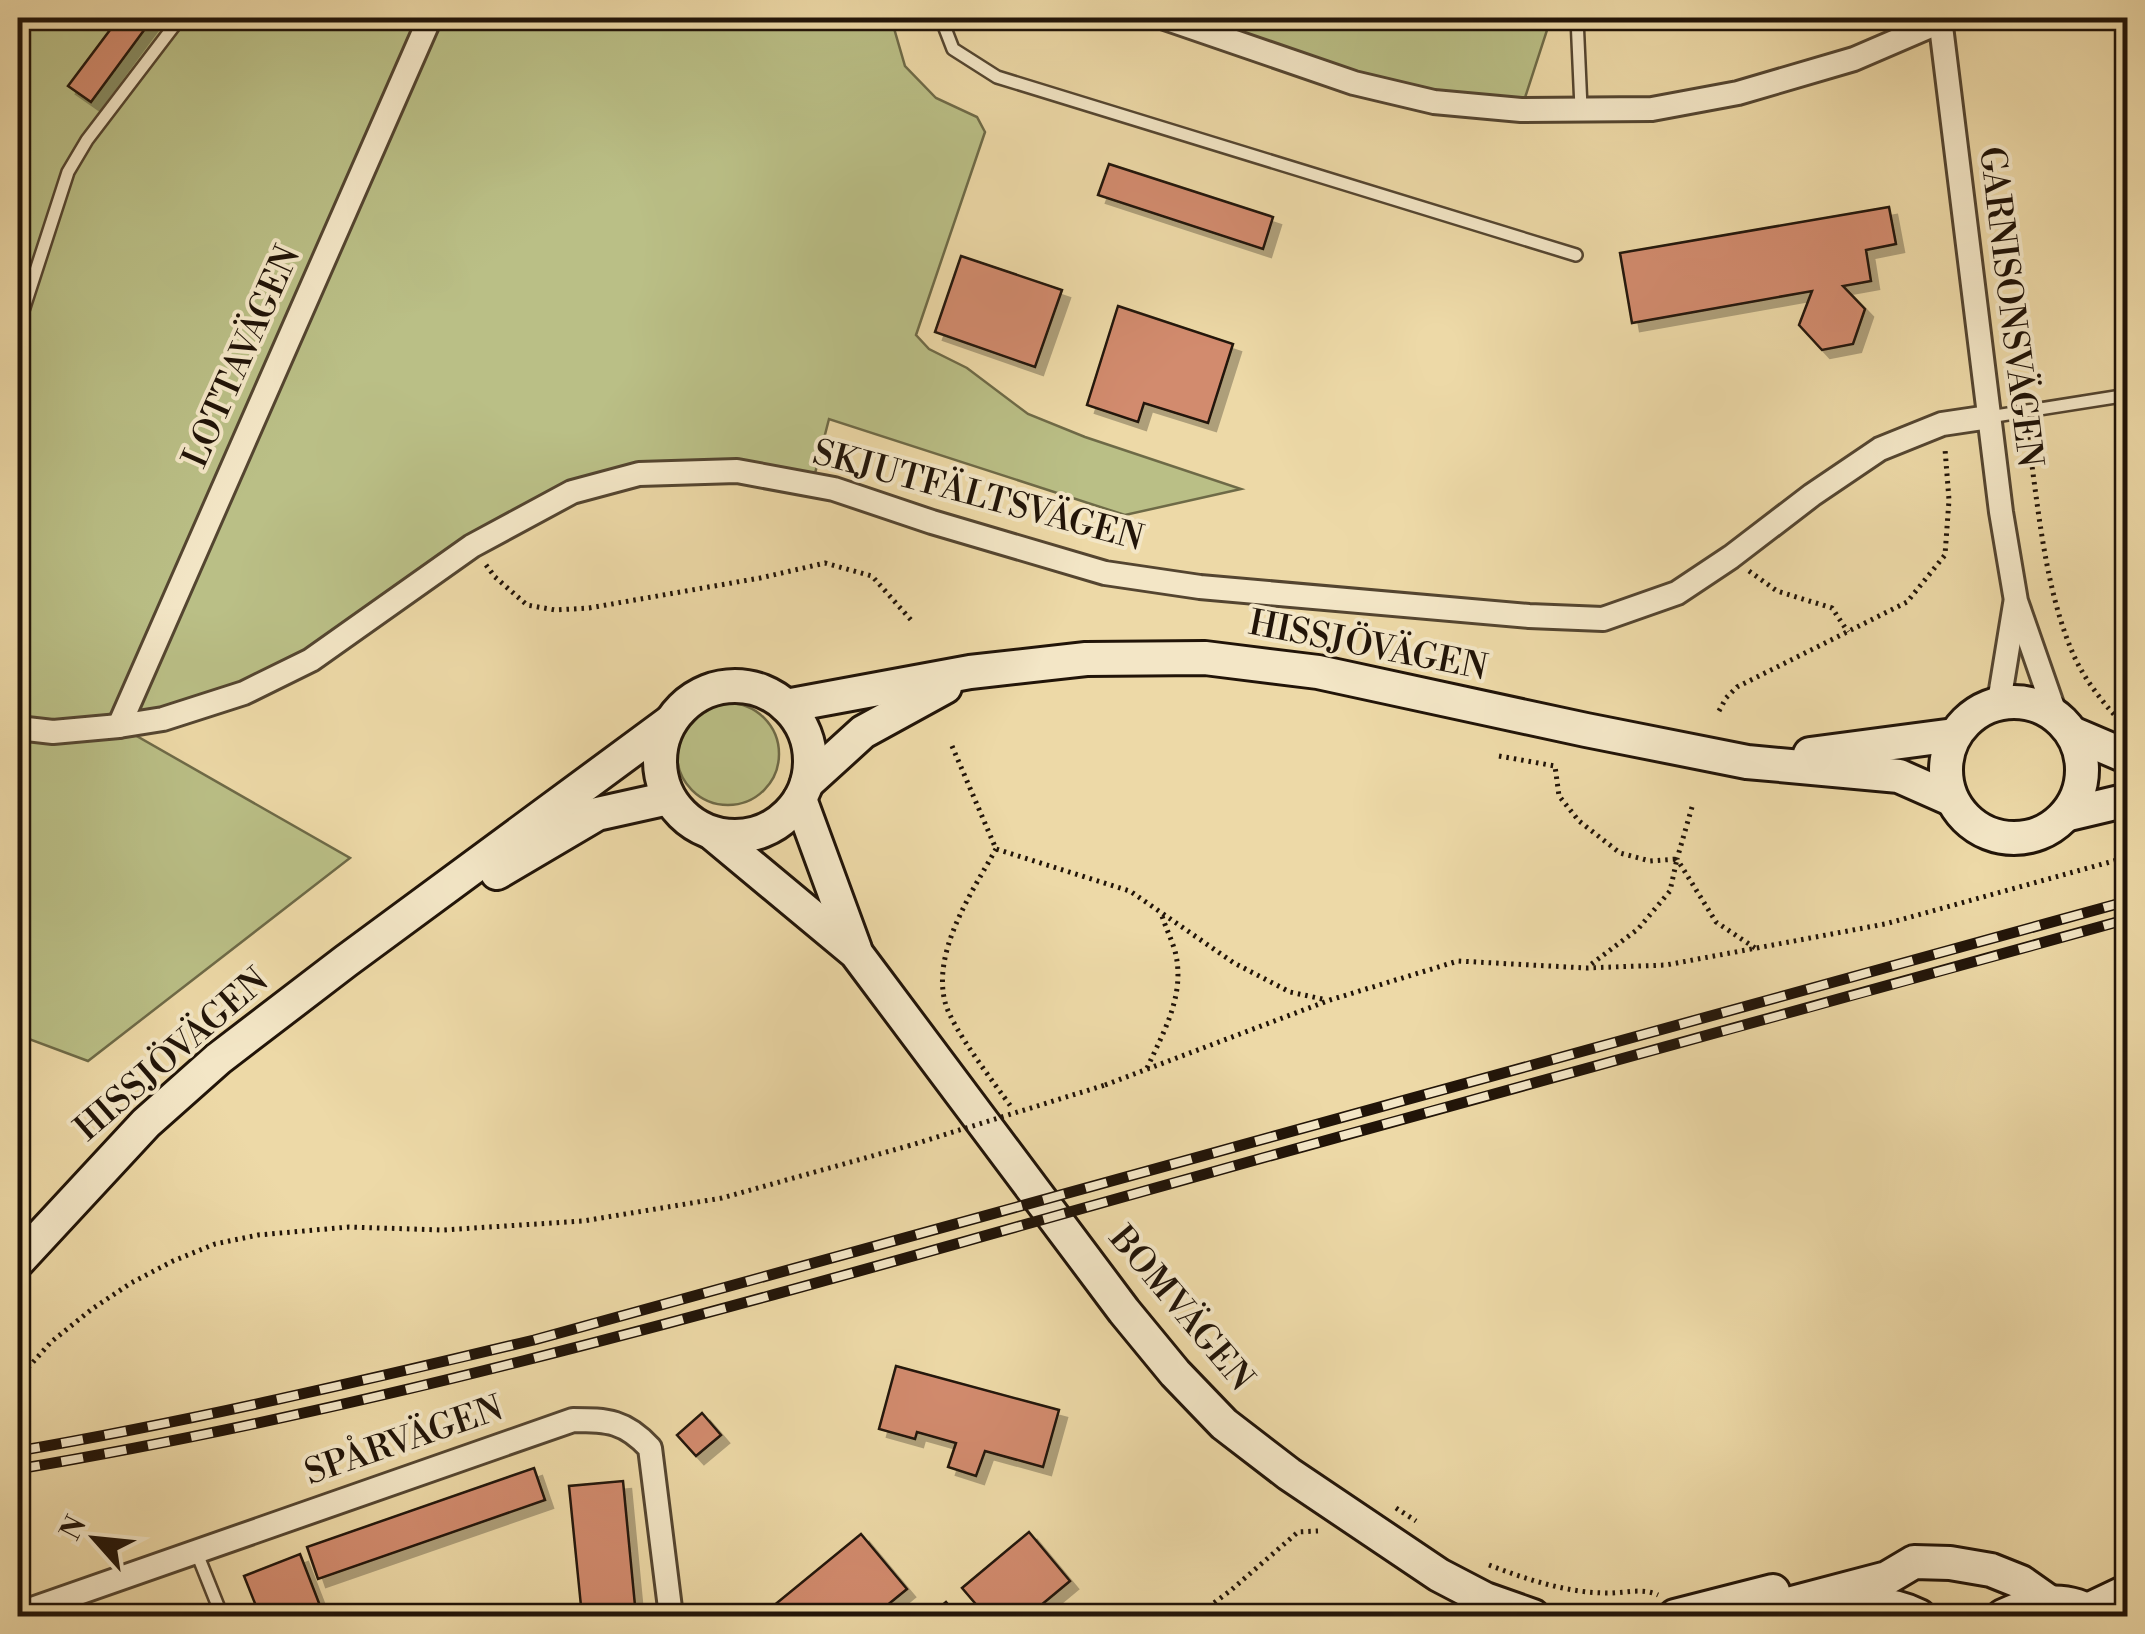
<svg xmlns="http://www.w3.org/2000/svg" width="2145" height="1634" viewBox="0 0 2145 1634" font-family="'Libre Bodoni',serif">
	<style>
		.green { fill: #babf86; stroke: #6e6a47; stroke-width: 2.5 }
		.building { fill: #d28b6e; stroke: #211408; stroke-width: 2.5; filter: url(#shadow) }
		.lines { fill: none; stroke-linecap: round; stroke-linejoin: round }
		.lane-casing { stroke: #544530; stroke-width: 16 }
		.street-casing { stroke: #544530; stroke-width: 28 }
		.secondary-casing { stroke: #211408; stroke-width: 38 }
		.path { stroke: #211408; stroke-width: 5; stroke-dasharray: 2.5 5; stroke-linecap: butt }
		.lane { stroke: #f3e6c6; stroke-width: 11 }
		.street { stroke: #f3e6c6; stroke-width: 22 }
		.secondary { stroke: #f3e6c6; stroke-width: 32 }
		.rail-casing { stroke: #211408; stroke-width: 11 }
		.rail { stroke: #f3e6c6; stroke-width: 8; stroke-dasharray: 22; stroke-linecap: butt }
		.path-bridge { stroke: #211408; stroke-width: 5; stroke-dasharray: 2.5 5; stroke-linecap: butt }
		.labels { text-anchor: middle; dominant-baseline: central; stroke-width: 8; stroke-linejoin: round; paint-order: stroke }
		.street-label { font-size: 35px; fill: #211408; stroke: #f3e6c6 }
	</style>
	<defs>
		<filter id="shadow"><feDropShadow dx="8" dy="8" stdDeviation="0" flood-color="#0004"/></filter>
	</defs>
	<rect width="100%" height="100%" fill="#edd9a7"/>
	<filter id="stains"><feTurbulence type="fractalNoise" baseFrequency=".002" numOctaves="4"/><feColorMatrix values="0 0 0 0 .2 0 0 0 0 .09 0 0 0 0 .02 0 0 0 .5 -.17"/></filter>
	<radialGradient id="worn" r=".72"><stop offset=".6" stop-color="#630" stop-opacity="0"/><stop offset="1" stop-color="#630" stop-opacity=".3"/></radialGradient>
	<!-- green -->
	<g class="green">
		<path d="M18,18H891L905,66L936,98L977,117L985,132L916,335L929,349L967,368L1028,414L1085,437L1241,489L1125,515L829,419L812,485L737,471L572,492L311,660L121,727L350,858L88,1061L18,1035Z"/>
		<path d="M1165,18H1548L1550,21L1521,110L1434,102Z"/>
		<circle cx="728" cy="754" r="51"/>
	</g>
	<!-- building -->
	<g class="building">
		<path d="M119,18H153L91,102L68,86Z"/>
		<path d="M1109,164L1273,217L1263,249L1098,195Z"/>
		<path d="M1889,207L1896,244L1866,250L1871,281L1843,286L1865,309L1853,344L1822,350L1799,325L1812,291L1632,323L1620,253Z"/>
		<path d="M961,256L1062,290L1035,367L935,332Z"/>
		<path d="M1118,306L1233,344L1208,423L1144,403L1138,422L1087,405Z"/>
		<path d="M896,1366L1059,1410L1043,1467L985,1451L976,1476L948,1467L956,1443L917,1432L915,1439L879,1429Z"/>
		<path d="M702,1413L721,1435L696,1456L677,1435Z"/>
		<path d="M534,1468L545,1500L318,1579L307,1547Z"/>
		<path d="M623,1481L636,1616H582L569,1486Z"/>
		<path d="M1029,1532L1070,1581L1028,1616H986L962,1588Z"/>
		<path d="M861,1534L907,1589L874,1616H761Z"/>
		<path d="M300,1554L324,1616H260L244,1576Z"/>
		<path d="M946,1602L958,1616H929Z"/>
	</g>
	<g class="lines">
		<!-- lane casing -->
		<g class="lane-casing">
			<g id="lane">
				<path d="M941,18L953,49L997,77L1576,255"/>
				<path d="M1577,18L1581,108"/>
				<path d="M18,326L68,172L87,140L180,18"/>
				<path d="M1989,417L2128,395"/>
				<path d="M196,1551L222,1616"/>
			</g>
		</g>
		<!-- street casing -->
		<g class="street-casing">
			<g id="street">
				<path d="M1165,18L1354,83L1434,102L1521,110L1652,109L1738,93L1854,59L1940,22"/>
				<path d="M1940,18L2001,512L2016,601L2055,713"/>
				<path d="M1999,702L2015,604"/>
				<path d="M119,726L430,18"/>
				<path d="M18,728L53,732L119,726L163,719L244,693L311,660L472,546L572,492L639,474L737,471L834,489L932,522L1105,573L1200,587L1529,616L1603,619L1677,593L1731,557L1812,495L1880,449L1942,424L1989,417"/>
				<path d="M18,1614L573,1420C608,1420 625,1421 650,1448L671,1616"/>
			</g>
		</g>
		<!-- secondary casing -->
		<g class="secondary-casing">
			<g id="secondary">
				<circle cx="735" cy="761" r="75"/>
				<circle cx="2014" cy="770" r="68"/>
				<path d="M786,706L970,672L1086,659L1205,658L1318,672L1586,730L1747,762L1899,776L1951,799"/>
				<path d="M2074,734L2128,757"/>
				<path d="M1810,754L1954,735"/>
				<path d="M807,783L863,732L945,687"/>
				<path d="M800,799L855,949"/>
				<path d="M2069,814L2128,800"/>
				<path d="M713,834L856,953L1124,1311L1175,1373L1224,1424L1289,1474L1439,1575L1485,1599L1533,1616"/>
				<path d="M497,873L597,814L669,798"/>
				<path d="M18,1261L146,1123L218,1059L346,961L670,722"/>
				<path d="M2088,1610L2128,1591"/>
				<path d="M1832,1612C1866,1604 1887,1600 1919,1616"/>
				<path d="M1675,1616L1773,1591"/>
				<path d="M1747,1616L1754,1613L1887,1578L1914,1562L1950,1563L1991,1570L2021,1582L2048,1601"/>
				<path d="M2003,1616C2034,1601 2067,1595 2097,1616"/>
			</g>
		</g>
		<!-- path -->
		<g class="path">
			<path d="M2027,430C2038,503 2044,588 2074,656C2085,680 2101,700 2118,719"/>
			<path d="M486,565L495,577L527,605L555,610L589,608L760,578L825,563L872,576L911,620"/>
			<path d="M1749,571L1777,591L1832,608L1848,632"/>
			<path d="M1719,711L1726,698L1737,687L1907,602L1945,555L1949,500L1945,449"/>
			<path d="M952,746L996,849L1130,891L1234,963L1290,992L1327,1000"/>
			<path d="M1499,756L1555,766L1559,796L1579,821L1620,853L1650,861L1677,859L1670,891L1638,929L1589,966"/>
			<path d="M1692,807L1677,859L1716,922L1755,948"/>
			<path d="M996,849C972,892 932,951 945,1002C952,1029 995,1084 1012,1108"/>
			<path d="M1147,1068C1164,1031 1186,994 1175,951C1171,938 1165,926 1161,913"/>
			<path d="M1105,1085L1330,1000L1458,961L1586,968L1666,965L1885,924L2128,857"/>
			<path d="M18,1379L51,1342L92,1309L131,1283L173,1261L215,1244L258,1235L349,1227L443,1230L583,1221L722,1198L908,1146"/>
			<path d="M1396,1508L1416,1521"/>
			<path d="M1489,1565C1526,1579 1564,1592 1604,1593C1622,1594 1641,1587 1658,1595"/>
			<path d="M1430,1606L1443,1616"/>
			<path d="M1196,1616L1230,1591L1298,1532L1318,1531"/>
		</g>
		<!-- lane -->
		<use href="#lane" class="lane"/>
		<!-- street -->
		<use href="#street" class="street"/>
		<!-- secondary -->
		<use href="#secondary" class="secondary"/>
		<!-- rail casing -->
		<g class="rail-casing">
			<g id="rail">
				<path d="M18,1451C191,1421 362,1381 534,1340L2128,901"/>
				<path d="M18,1469C407,1404 786,1291 1166,1185C1486,1095 1807,1009 2128,919"/>
			</g>
		</g>
		<!-- rail -->
		<use href="#rail" class="rail"/>
		<!-- path-bridge -->
		<path class="path-bridge" d="M908,1146L1105,1085"/>
	</g>
	<g class="labels">
		<!-- street labels -->
		<g class="street-label">
			<text transform="translate(2010 307) rotate(83)">GARNISONSVÄGEN</text>
			<text transform="translate(242 357) rotate(-66)">LOTTAVÄGEN</text>
			<text transform="translate(978 496) rotate(15)">SKJUTFÄLTSVÄGEN</text>
			<text transform="translate(1368 646) rotate(11)">HISSJÖVÄGEN</text>
			<text transform="translate(172 1055) rotate(-41)">HISSJÖVÄGEN</text>
			<text transform="translate(1181 1309) rotate(50)">BOMVÄGEN</text>
			<text transform="translate(404 1441) rotate(-19)">SPÅRVÄGEN</text>
		</g>
	</g>
	<!-- margin -->
	<rect width="2145" height="1634" fill="none" stroke="#edd9a7" stroke-width="60"/>
	<rect x="20" y="20" width="2105" height="1594" fill="none" stroke="#211408" stroke-width="5"/>
	<rect x="30" y="30" width="2085" height="1574" fill="none" stroke="#211408" stroke-width="2.5"/>
	<!-- north arrow -->
	<g transform="translate(95 1539) rotate(297)" stroke="#f3e6c6" stroke-width="8" paint-order="stroke">
	<path d="M0-8L18 38L0 25L-18 38Z" fill="#211408"/>
	<text y="-15" font-size="28" font-weight="bold" text-anchor="middle" fill="#211408">N</text>
	</g>
	<rect width="100%" height="100%" filter="url(#stains)"/>
	<rect width="100%" height="100%" fill="url(#worn)"/>
</svg>
